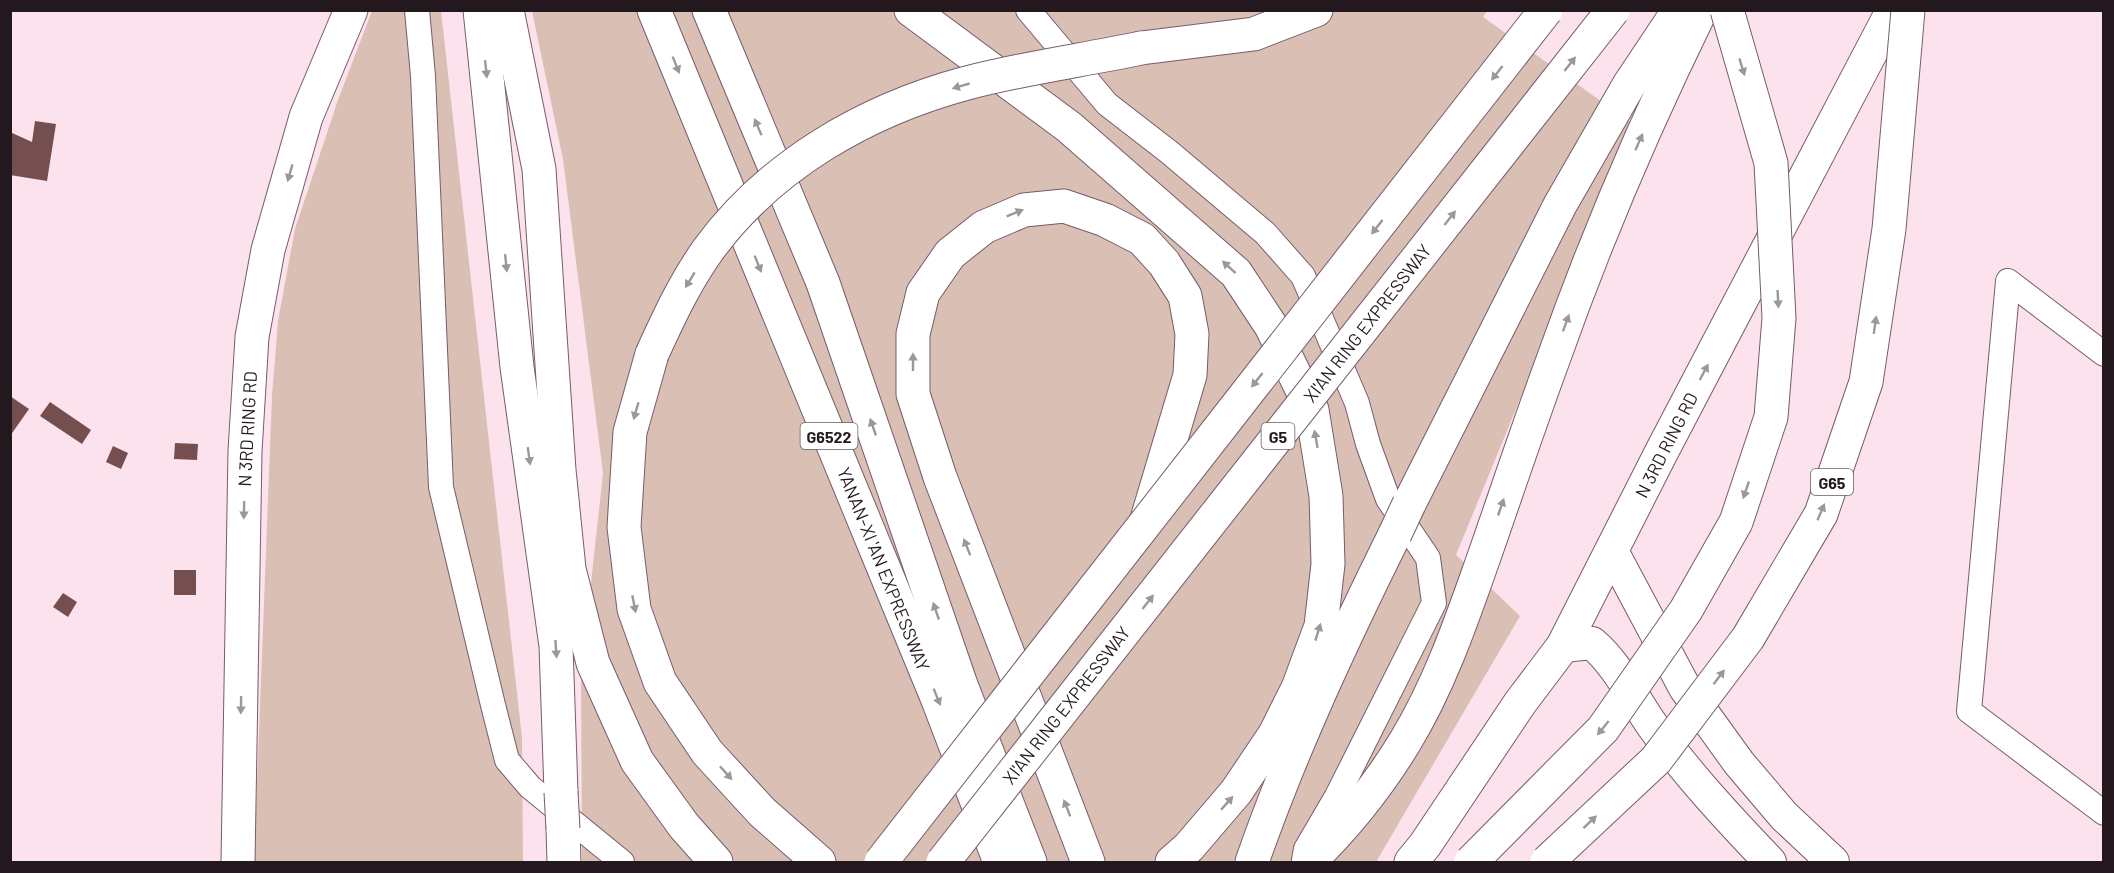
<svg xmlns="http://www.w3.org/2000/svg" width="2114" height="873" viewBox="0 0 2114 873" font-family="Barlow,sans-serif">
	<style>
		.green { fill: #d9bfb4 }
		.building { fill: #754e50 }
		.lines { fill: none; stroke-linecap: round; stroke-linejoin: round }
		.minor-casing { stroke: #775c69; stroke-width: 26 }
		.major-casing { stroke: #775c69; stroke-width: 34 }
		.highway-casing { stroke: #775c69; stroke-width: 35 }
		.minor { stroke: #fff; stroke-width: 24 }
		.major { stroke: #fff; stroke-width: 32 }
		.highway { stroke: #fff; stroke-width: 33 }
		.highway-bridge-casing { stroke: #775c69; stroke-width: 35; stroke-linecap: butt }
		.highway-bridge { stroke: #fff; stroke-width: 33 }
		.oneway { fill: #9c979a }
		.labels { text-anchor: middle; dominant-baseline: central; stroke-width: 6; stroke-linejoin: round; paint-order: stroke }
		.shield { fill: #fff; stroke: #655d62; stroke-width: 1.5 }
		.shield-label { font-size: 16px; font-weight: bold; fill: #23181e }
		.street-label { font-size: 18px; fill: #23181e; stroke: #fff }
	</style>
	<rect width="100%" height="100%" fill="#fbe2ed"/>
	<!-- green -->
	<g class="green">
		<path d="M372,11H441L522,738L523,862H254L272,396L278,321L295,229L338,100Z"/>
		<path d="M532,11H1487L1483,17L1633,124L1456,555L1520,616L1376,862H582L581,675L603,473L563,159Z"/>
	</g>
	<!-- building -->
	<g class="building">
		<path d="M35,121L56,124L47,181L10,175V132L32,142Z"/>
		<path d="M10,396L29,409L10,436Z"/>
		<path d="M50,402L91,430L82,444L40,416Z"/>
		<path d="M175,443L198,444L197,460L174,459Z"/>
		<path d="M113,446L128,453L121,469L106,462Z"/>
		<rect x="174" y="570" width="22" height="25"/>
		<path d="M63,593L77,602L68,617L53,607Z"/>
	</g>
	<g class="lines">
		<!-- minor casing -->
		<g class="minor-casing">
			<g id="minor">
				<path d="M417,10L423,76L441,487L493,705L507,760L530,787L622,862"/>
				<path d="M1028,10L1107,104L1169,152L1265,233L1303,276L1357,403L1368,444L1388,499L1428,558L1434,603L1337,796L1306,849L1304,860"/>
				<path d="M2104,354L2008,281L1969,711L2104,813"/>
			</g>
		</g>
		<!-- major casing -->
		<g class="major-casing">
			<g id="major">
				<path d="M1612,551L1685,688L1739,763L1784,816L1833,862"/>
				<path d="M1563,646L1592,643C1618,665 1633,698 1652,725C1687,774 1729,819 1770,862"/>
			</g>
		</g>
		<!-- highway casing -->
		<g class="highway-casing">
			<g id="highway">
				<path d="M480,10L517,367L556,646L561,792"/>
				<path d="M507,10L539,169L559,470L569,569L593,663L637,761L684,826L716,862"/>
				<path d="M654,10L938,700L1000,862"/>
				<path d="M709,10L823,283L961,685L1030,862"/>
				<path d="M911,10L1069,127L1236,273L1271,326L1312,410L1326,496L1328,564L1321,626L1298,688L1275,734L1236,792L1189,847L1172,862"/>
				<path d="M1141,48L1254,34L1316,10"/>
				<path d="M652,354L630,432L624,527L634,609L660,682L707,752L762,812L819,862"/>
				<path d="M1409,504L1560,205L1629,85L1679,10"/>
				<path d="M563,829L564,862"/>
				<path d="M238,862L245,451L252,337L268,250L306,117L351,10"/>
				<path d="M1088,862L940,477L913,394V334L923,293L950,254L984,227L1024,210L1064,206L1105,220L1142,239L1164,263L1185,296L1192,334L1190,375L1147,519"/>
				<path d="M1252,862C1291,750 1342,641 1395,534"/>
				<path d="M1309,862C1346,826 1379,785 1406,740C1440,684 1462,619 1484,557C1507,491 1529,425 1553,360C1595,241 1645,124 1701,10"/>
				<path d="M1411,862L1425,845L1520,703L1563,646L1662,451L1893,10"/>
			</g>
		</g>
		<!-- minor -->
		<use href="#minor" class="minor"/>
		<!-- major -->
		<use href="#major" class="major"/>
		<!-- highway -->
		<use href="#highway" class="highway"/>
		<!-- highway-bridge casing -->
		<g class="highway-bridge-casing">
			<g id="highway-bridge">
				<path d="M652,354C668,319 685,282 708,250C770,165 866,110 967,83C1024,68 1084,60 1141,48"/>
				<path d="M1395,534L1409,504"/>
				<path d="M561,792L563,829"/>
				<path d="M881,862L1546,10"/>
				<path d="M943,862L1613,10"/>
				<path d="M1471,862L1603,729L1686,610L1736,522L1771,417L1779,318L1771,163L1727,10"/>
				<path d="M1547,862L1656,760L1748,638L1821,514L1866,382L1889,229L1908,10"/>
			</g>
		</g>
		<!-- highway-bridge -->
		<use href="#highway-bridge" class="highway-bridge"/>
	</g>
	<!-- one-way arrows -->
	<defs><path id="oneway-solid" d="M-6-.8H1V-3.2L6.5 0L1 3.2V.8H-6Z" transform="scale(1.5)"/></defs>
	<g class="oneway">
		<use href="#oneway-solid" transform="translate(1570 64) rotate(-52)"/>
		<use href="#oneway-solid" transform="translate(676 65) rotate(68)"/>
		<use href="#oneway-solid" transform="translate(1742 67) rotate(73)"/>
		<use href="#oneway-solid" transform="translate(486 69) rotate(84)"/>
		<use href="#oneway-solid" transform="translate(1497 73) rotate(128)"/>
		<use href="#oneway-solid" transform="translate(961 86) rotate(164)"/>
		<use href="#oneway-solid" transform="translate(758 127) rotate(-113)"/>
		<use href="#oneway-solid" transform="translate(1639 142) rotate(-66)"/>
		<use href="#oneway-solid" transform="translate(290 173) rotate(106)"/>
		<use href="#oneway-solid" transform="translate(1015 213) rotate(-22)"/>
		<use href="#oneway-solid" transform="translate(1450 218) rotate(-52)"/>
		<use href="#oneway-solid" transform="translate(1377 227) rotate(128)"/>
		<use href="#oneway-solid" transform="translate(506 263) rotate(84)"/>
		<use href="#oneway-solid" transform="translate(758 264) rotate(68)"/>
		<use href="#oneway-solid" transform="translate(1229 267) rotate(-138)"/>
		<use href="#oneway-solid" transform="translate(690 280) rotate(121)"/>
		<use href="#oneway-solid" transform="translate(1778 299) rotate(87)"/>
		<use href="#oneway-solid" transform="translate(1566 323) rotate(-70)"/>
		<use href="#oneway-solid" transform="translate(1875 325) rotate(-82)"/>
		<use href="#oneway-solid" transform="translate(913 362) rotate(-90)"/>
		<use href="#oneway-solid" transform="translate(1704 372) rotate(-62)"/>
		<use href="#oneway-solid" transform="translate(1257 380) rotate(128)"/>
		<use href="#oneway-solid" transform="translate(636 411) rotate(106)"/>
		<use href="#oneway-solid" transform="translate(873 427) rotate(-109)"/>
		<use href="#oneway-solid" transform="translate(1316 439) rotate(-100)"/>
		<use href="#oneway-solid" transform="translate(529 456) rotate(82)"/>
		<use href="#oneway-solid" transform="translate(1746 490) rotate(109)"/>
		<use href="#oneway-solid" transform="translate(1501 507) rotate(-71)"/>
		<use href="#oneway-solid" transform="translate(244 510) rotate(91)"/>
		<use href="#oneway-solid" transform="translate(1821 512) rotate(-67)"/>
		<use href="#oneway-solid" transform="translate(967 547) rotate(-111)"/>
		<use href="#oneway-solid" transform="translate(1148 602) rotate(-52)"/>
		<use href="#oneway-solid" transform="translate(634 604) rotate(79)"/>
		<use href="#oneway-solid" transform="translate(936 611) rotate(-109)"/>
		<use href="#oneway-solid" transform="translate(1318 632) rotate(-73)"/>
		<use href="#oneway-solid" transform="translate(556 649) rotate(86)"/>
		<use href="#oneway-solid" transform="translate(1719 677) rotate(-53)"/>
		<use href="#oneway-solid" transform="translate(937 697) rotate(68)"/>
		<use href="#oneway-solid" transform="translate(241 705) rotate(91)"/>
		<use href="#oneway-solid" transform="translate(1603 728) rotate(129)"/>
		<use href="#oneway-solid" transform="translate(726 773) rotate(48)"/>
		<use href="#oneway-solid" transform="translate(1227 803) rotate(-49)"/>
		<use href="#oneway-solid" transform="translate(1067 808) rotate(-111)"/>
		<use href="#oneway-solid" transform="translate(1590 822) rotate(-43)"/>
	</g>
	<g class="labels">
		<!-- shield labels -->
		<g class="shield">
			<rect x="800.5" y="423" width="57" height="26" rx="4.5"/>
			<rect x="1261.5" y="423" width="33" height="26" rx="4.5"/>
			<rect x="1811" y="469" width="42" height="26" rx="4.5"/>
		</g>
		<g class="shield-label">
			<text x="829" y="436">G6522</text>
			<text x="1278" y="436">G5</text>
			<text x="1832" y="482">G65</text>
		</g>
		<!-- street labels -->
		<g class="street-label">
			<text transform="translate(1367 323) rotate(-52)">XI'AN RING EXPRESSWAY</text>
			<text transform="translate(247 429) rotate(-87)">N 3RD RING RD</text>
			<text transform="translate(1666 445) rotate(-63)">N 3RD RING RD</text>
			<text transform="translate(884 569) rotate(68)">YANAN-XI 'AN EXPRESSWAY</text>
			<text transform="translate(1066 705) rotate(-52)">XI'AN RING EXPRESSWAY</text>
		</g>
	</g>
	<!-- border -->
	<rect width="2114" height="873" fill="none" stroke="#23181e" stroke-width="24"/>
</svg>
